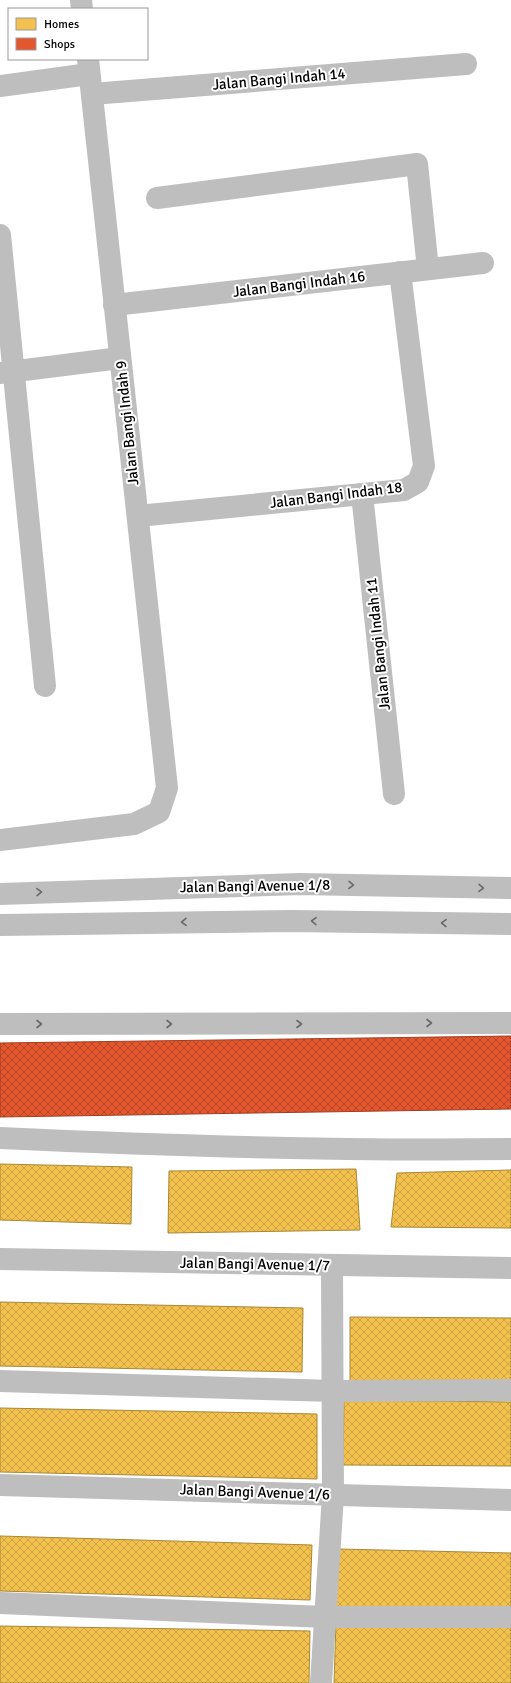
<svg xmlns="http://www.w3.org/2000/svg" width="511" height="1683" viewBox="0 0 511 1683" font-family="Signika,sans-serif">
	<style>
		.homes { fill: url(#homes-cross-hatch); stroke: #a98737 }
		.shops { fill: url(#shops-cross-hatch); stroke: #a03d20 }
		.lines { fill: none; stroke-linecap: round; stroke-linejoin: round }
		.minor { stroke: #bebebe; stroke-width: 22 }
		.oneway { stroke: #686868 }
		.labels { text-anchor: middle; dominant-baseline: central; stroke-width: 4; stroke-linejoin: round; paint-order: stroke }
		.street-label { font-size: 15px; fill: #000; stroke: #fff }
	</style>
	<defs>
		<pattern id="homes-cross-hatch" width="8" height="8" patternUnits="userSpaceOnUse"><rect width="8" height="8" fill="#f2c14e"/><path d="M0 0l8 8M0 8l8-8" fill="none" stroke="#cea442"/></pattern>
		<pattern id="shops-cross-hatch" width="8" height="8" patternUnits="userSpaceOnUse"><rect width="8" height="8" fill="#e4572e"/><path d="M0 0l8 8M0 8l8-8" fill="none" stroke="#b64625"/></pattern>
	</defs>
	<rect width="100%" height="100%" fill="#fff"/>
	<!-- homes -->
	<g class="homes">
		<path d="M0,1164L132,1167L131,1224L0,1220Z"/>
		<path d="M356,1169L360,1230L168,1233L169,1171Z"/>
		<path d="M511,1170V1228L391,1227L397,1173Z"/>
		<path d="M0,1302L303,1308L302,1372L0,1366Z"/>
		<path d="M350,1317L511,1318V1383L350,1382Z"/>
		<path d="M344,1400L511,1402V1466L343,1465Z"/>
		<path d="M0,1408L317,1414V1479L0,1472Z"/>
		<path d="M0,1536L312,1545L310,1600L0,1591Z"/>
		<path d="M339,1549L511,1553V1608H334Z"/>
		<path d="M336,1621L511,1626V1683H334Z"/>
		<path d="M0,1626L310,1631L309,1683H0Z"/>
	</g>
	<!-- shops -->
	<path class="shops" d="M511,1036V1109L0,1117V1043Z"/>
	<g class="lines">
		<!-- minor -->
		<g class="minor">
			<path d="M81,0L82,9"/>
			<path d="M0,86L89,74"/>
			<path d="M92,94L466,64"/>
			<path d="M157,198L417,164L428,269"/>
			<path d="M0,235L45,686"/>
			<path d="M114,305L483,263"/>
			<path d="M0,373L120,358"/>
			<path d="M362,494L394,794"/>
			<path d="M138,516L404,490L418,482L424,466L400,272"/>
			<path d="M0,840L134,824L159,812L167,788L88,59"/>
			<path d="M0,894L300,884L511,888"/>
			<path d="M0,925L291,921L511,924"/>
			<path d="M0,1024L511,1023"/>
			<path d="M0,1138C170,1146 340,1151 511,1149"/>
			<path d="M0,1259L511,1268"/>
			<path d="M0,1381L333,1391L511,1390"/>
			<path d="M0,1485L511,1500"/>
			<path d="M0,1603L325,1617H511"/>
			<path d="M321,1683L333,1495L332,1265"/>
		</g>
	</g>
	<!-- one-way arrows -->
	<defs><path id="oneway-chevron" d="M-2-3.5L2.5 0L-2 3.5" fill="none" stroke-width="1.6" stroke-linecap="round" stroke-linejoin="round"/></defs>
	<g class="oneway">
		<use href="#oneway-chevron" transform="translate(351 885) rotate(1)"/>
		<use href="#oneway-chevron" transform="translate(481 888) rotate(1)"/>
		<use href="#oneway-chevron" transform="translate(39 892) rotate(-2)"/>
		<use href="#oneway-chevron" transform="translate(314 921) rotate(-179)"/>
		<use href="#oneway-chevron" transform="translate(184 922) rotate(179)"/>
		<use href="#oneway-chevron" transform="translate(444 923) rotate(-179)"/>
		<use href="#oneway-chevron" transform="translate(429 1023)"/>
		<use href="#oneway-chevron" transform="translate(39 1024)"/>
		<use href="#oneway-chevron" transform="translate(169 1024)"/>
		<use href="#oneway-chevron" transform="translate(299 1024)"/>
	</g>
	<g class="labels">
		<!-- street labels -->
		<g class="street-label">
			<text transform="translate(279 79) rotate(-5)">Jalan Bangi Indah 14</text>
			<text transform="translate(299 284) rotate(-7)">Jalan Bangi Indah 16</text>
			<text transform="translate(127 423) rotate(-96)">Jalan Bangi Indah 9</text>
			<text transform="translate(336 495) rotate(-7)">Jalan Bangi Indah 18</text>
			<text transform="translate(378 644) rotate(-96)">Jalan Bangi Indah 11</text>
			<text transform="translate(255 886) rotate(-1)">Jalan Bangi Avenue 1/8</text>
			<text transform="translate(255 1264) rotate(1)">Jalan Bangi Avenue 1/7</text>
			<text transform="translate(255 1492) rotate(2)">Jalan Bangi Avenue 1/6</text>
		</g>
	</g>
	<!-- legend -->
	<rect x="8" y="8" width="140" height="52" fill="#ffffff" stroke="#999999"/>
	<rect x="16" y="18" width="20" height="12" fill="#f2c14e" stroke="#999999"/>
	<text x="44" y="28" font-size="12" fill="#000000">Homes</text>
	<rect x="16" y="38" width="20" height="12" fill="#e4572e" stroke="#999999"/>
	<text x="44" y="48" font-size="12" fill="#000000">Shops</text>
</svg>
